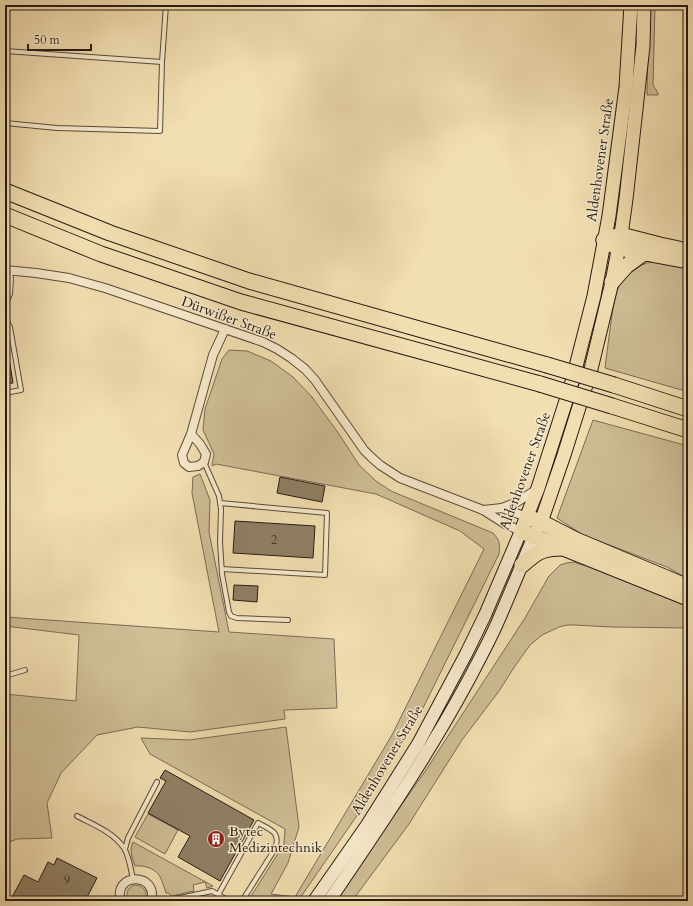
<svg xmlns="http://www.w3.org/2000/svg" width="693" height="906" viewBox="0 0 693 906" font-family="Cardo,serif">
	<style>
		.green { fill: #cfbe96; stroke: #7a6c56 }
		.building { fill: #908066; stroke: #261a15 }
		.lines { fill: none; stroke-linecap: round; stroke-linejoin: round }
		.lane-casing { stroke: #594b3c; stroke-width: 6 }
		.street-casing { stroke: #594b3c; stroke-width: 10 }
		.secondary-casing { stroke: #261a15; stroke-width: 14 }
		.primary-casing { stroke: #261a15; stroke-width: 15 }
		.highway-casing { stroke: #261a15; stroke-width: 17 }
		.lane { stroke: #f7eacc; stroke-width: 4 }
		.street { stroke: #f7eacc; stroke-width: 8 }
		.secondary { stroke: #f7eacc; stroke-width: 12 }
		.primary { stroke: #f2dfb1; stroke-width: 13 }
		.highway { stroke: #f2dfb1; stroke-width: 15 }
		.highway-bridge-casing { stroke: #261a15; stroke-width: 17; stroke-linecap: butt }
		.highway-bridge { stroke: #f2dfb1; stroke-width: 15 }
		.labels { text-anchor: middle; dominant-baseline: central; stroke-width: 3; stroke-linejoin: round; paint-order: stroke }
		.number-label { font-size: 12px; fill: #403429 }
		.street-label { font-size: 14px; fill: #261a15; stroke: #f7eacc }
		.poi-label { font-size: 14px; fill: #261a15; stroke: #f7eacc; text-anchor: start }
	</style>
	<rect width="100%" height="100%" fill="#f2dfb1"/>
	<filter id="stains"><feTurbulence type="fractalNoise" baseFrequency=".005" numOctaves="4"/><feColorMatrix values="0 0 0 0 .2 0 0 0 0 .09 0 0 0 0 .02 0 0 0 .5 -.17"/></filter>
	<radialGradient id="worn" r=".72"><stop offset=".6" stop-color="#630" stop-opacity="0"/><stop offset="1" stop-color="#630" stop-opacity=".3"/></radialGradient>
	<!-- green -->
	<g class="green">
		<path d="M649,5H655L653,85L658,93V95H647Z"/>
		<path d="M655,261L688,267V391L678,389L605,368C607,352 609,337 611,322C616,289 618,269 655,261Z"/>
		<path d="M229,350L247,351L271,361L293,377L312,397L339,434L359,465L376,481L391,491L493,533C500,541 500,543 499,554L423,708L356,817L298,901H248L284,844L285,829L150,754L141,738L189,740L286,727L299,827L288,863L271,894L295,897L392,735L484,549L460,531L376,494L216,464L212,466L214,454L203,430L205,409L222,359Z"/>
		<path d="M593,420L688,446V579L667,567L583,535L557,518Z"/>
		<path d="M200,474L210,500L209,532L229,632L334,639L337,708L284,710L285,719L190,732L138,727L97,735L61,773L47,803L52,838L17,839L5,844V694L76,701L79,635L5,626V617L219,632L192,493L193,477Z"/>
		<path d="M574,562L582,565L593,566L688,602V628L612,627L574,625H567L559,627L542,635L530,645L515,666L499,691L462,740L409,824L352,901H334L426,770L525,618L549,576L560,565L566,563Z"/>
		<path d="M148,814L178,830L165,854L135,837Z"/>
		<path d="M133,842L213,886L207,888L205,882L193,885L194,891L171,896L169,893H166C164,887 162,880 159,875C154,868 143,865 135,866C132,858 129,850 133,842Z"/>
		<path d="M134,885C144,885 149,893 144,901L129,900C125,894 127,888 134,885Z"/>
	</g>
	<!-- building -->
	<g class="building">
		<path d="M5,358H9L13,383L5,384Z"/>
		<path d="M280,477L325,486L322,502L277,493Z"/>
		<path d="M235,521L315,526L313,558L233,553Z"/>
		<path d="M234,585L258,586L257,602L233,600Z"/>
		<path d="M165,770L254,820L220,881L178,857L190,836L148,813L166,781L160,778Z"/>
		<path d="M57,858L97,878L85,901H10L24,875L38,882L48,862L54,865Z"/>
	</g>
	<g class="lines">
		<!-- lane casing -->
		<g class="lane-casing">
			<g id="lane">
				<path d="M5,51L162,62"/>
				<path d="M5,123L57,128L160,131L162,62L166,5"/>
				<path d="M5,305L10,294L11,279L10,271"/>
				<path d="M5,318L10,327L21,390L5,393"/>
				<path d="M204,462L219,496L221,509L220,542L222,574L229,612L231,616L237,618L288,620"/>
				<path d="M220,503L327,513L325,575L222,569"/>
				<path d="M5,676L25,670"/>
				<path d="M77,816C94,825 113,832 124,848C129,856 131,870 133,879"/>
				<path d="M125,849L128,838L157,782"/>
				<path d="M218,895L258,823C271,830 281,832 275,849L242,901"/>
				<path d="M166,901L212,891L229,901"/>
			</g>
		</g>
		<!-- street casing -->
		<g class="street-casing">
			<g id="street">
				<path d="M5,270L36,273L69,278L105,288L263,342L277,349L291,358L305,369L315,380L364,450L371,457L380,465L400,478L483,510L505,524L521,531"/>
				<path d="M191,434L200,444L206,454L204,462L198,466L189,467L184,463L182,455L191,434L213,355L225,329"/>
				<path d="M502,508L517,502L536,490"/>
				<path d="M483,510L502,508L527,517"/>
				<path d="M121,901C112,872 159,872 151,901"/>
			</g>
		</g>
		<!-- secondary casing -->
		<g class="secondary-casing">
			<g id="secondary">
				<path d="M314,901L367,825L418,744L466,654L485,615L521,531"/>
				<path d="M329,901C378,829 427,757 468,681C479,660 490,640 499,619C512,589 524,559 537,529"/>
			</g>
		</g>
		<!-- primary casing -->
		<g class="primary-casing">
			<g id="primary">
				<path d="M541,522L564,455L591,369L612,282L621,235L626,199L643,46L644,5"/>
				<path d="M523,526L538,488L572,382L594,296L609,216L626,87L631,5"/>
			</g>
		</g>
		<!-- highway casing -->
		<g class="highway-casing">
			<g id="highway">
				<path d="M5,191L110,233L249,281L458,340L547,365"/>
				<path d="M5,215L101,254L241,302L540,384"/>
				<path d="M604,240L618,248L688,261"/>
				<path d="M604,240L621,235L660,245L679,249"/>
				<path d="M612,282L626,266L644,253"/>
				<path d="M614,385L688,409"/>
				<path d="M612,406L688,430"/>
				<path d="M527,517L541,522L576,540L688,587"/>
				<path d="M521,531L688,598"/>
				<path d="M522,565C537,552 542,548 562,548"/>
			</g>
		</g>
		<!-- lane -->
		<use href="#lane" class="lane"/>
		<!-- street -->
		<use href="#street" class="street"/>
		<!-- secondary -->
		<use href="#secondary" class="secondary"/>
		<!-- primary -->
		<use href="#primary" class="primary"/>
		<!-- highway -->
		<use href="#highway" class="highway"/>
		<!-- highway-bridge casing -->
		<g class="highway-bridge-casing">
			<g id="highway-bridge">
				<path d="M547,365L614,385"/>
				<path d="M540,384L612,406"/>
			</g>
		</g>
		<!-- highway-bridge -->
		<use href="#highway-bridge" class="highway-bridge"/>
	</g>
	<!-- icons -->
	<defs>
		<g id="building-disc" transform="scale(0.9)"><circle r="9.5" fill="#8f2418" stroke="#f7eacc"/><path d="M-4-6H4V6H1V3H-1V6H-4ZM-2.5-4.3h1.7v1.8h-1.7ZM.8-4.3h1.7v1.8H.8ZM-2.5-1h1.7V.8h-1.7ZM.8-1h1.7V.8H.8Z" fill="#fff"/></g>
	</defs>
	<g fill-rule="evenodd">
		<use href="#building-disc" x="216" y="839"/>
	</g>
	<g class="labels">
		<!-- number labels -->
		<g class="number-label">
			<text x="274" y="540">2</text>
			<text x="67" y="880">9</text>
		</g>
		<!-- street labels -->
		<g class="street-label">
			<text transform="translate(600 160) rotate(-82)">Aldenhovener Straße</text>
			<text transform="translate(229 318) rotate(20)">Dürwißer Straße</text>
			<text transform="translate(525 471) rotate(-70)">Aldenhovener Straße</text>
			<text transform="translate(387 760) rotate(-59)">Aldenhovener Straße</text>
		</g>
		<!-- poi labels -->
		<g class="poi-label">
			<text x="229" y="831">Bytec<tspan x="229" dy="16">Medizintechnik</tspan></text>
		</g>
	</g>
	<!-- margin -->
	<rect width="693" height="906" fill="none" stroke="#f2dfb1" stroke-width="20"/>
	<rect x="6" y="6" width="681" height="894" fill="none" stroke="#261a15" stroke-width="2"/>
	<rect x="10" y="10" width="673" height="886" fill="none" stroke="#261a15"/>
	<!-- scale -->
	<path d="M28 44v6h63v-6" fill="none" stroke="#261a15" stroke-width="2"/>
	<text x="34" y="44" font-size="12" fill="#261a15" stroke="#f7eacc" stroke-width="3" paint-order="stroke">50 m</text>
	<rect width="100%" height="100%" filter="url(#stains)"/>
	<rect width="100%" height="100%" fill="url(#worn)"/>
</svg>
